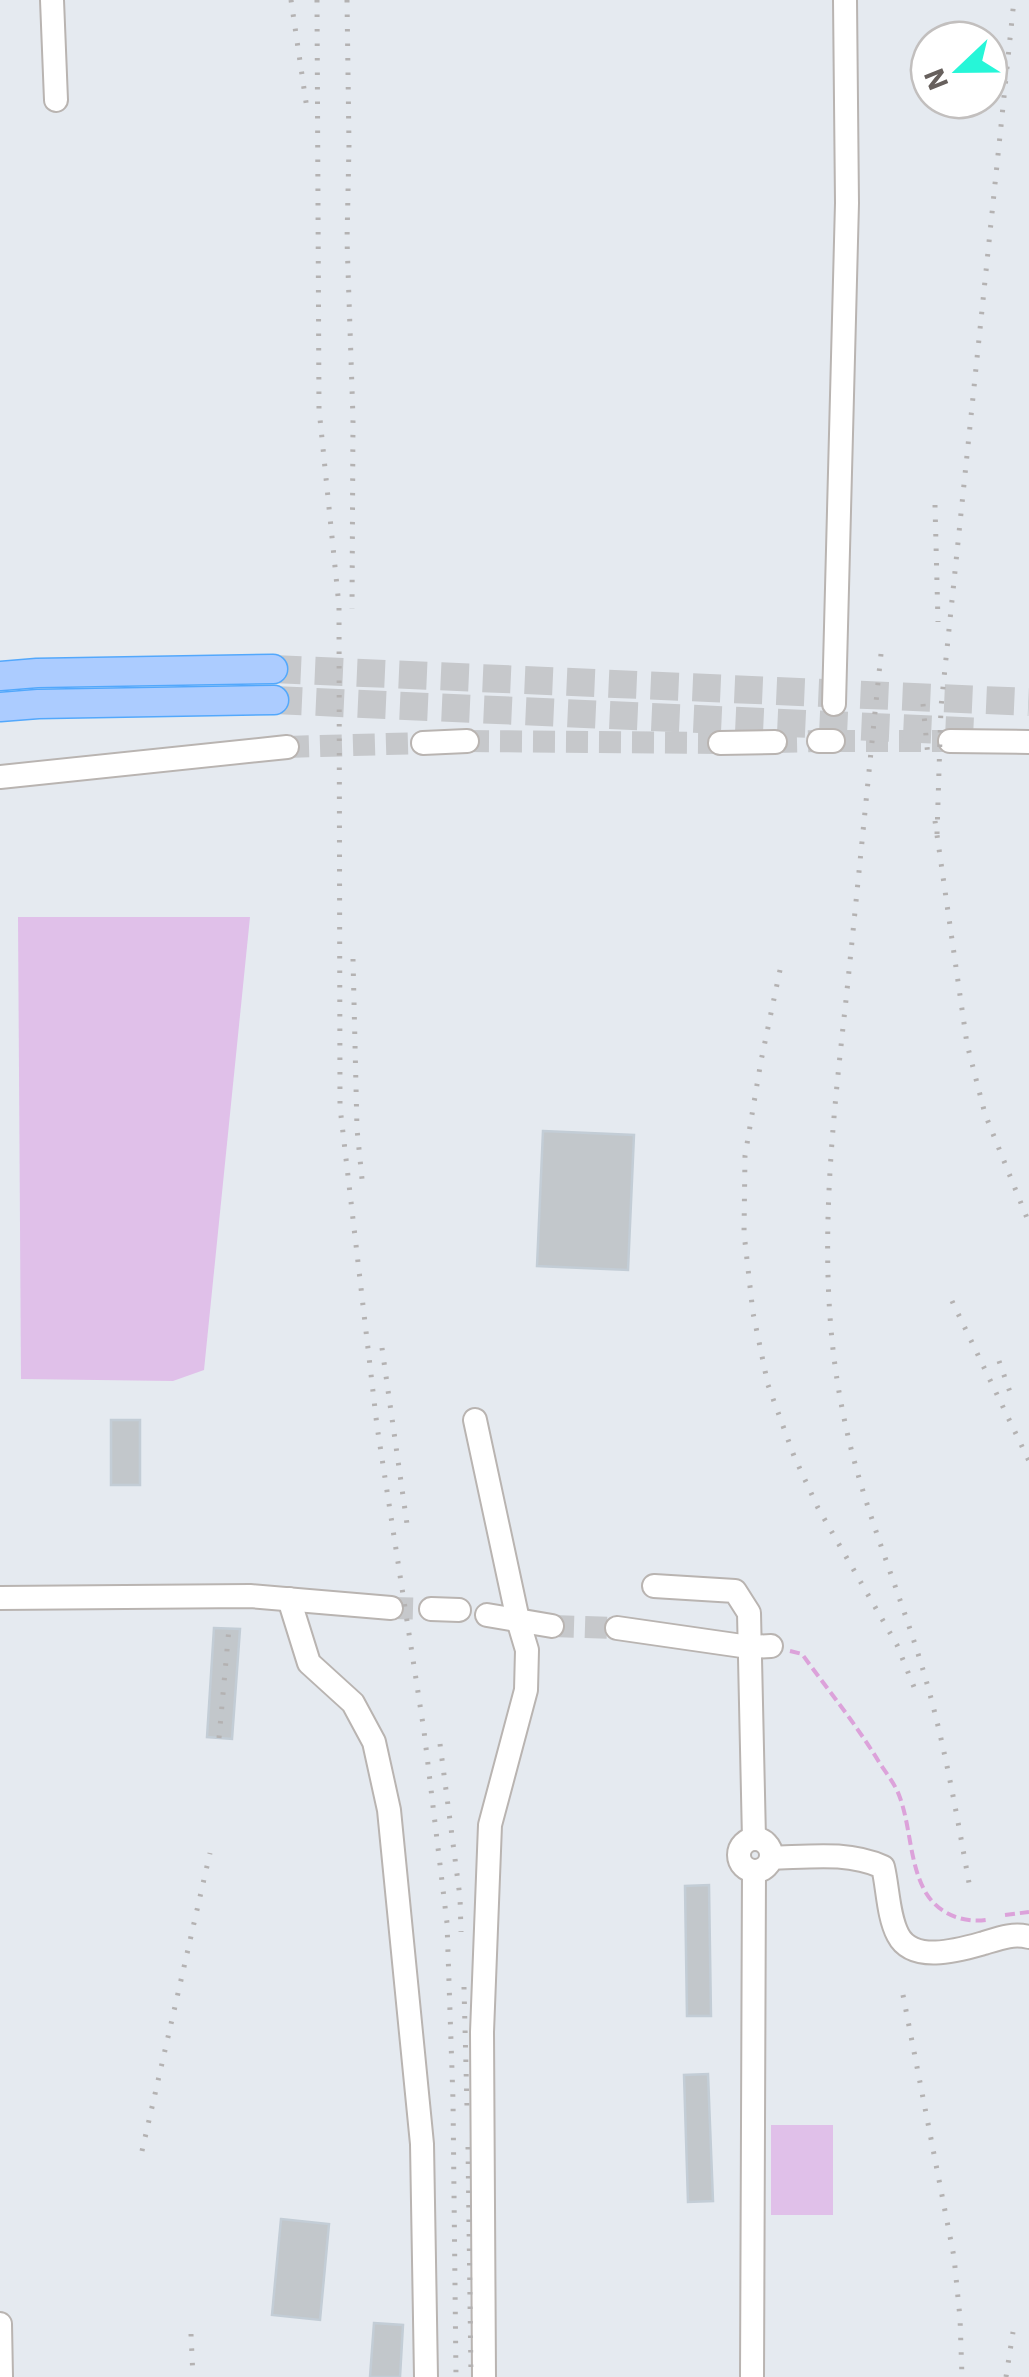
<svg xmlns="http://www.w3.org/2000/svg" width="1029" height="2377" viewBox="0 0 1029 2377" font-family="'IBM Plex Sans',sans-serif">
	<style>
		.green { fill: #e0c0e9 }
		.building { fill: #c2c7cb; stroke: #c3cdd6; stroke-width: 2.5 }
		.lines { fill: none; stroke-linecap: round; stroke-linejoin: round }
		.minor-tunnel { stroke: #c6c8cb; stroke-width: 22; stroke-dasharray: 22 11; stroke-linecap: butt }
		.major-tunnel { stroke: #c6c8cb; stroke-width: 28; stroke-dasharray: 28 14; stroke-linecap: butt }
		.minor-casing { stroke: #b9b4b1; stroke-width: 26 }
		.major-casing { stroke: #53a8fc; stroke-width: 31 }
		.path { stroke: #dca2da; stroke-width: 4; stroke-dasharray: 10 5; stroke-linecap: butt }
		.minor { stroke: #fff; stroke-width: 22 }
		.major { stroke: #acccff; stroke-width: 28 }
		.rail { stroke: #b4b2b2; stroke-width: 5; stroke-dasharray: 2.5 12; stroke-linecap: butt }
	</style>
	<rect width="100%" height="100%" fill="#e5eaf0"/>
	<!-- green -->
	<g class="green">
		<path d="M18,917H250L204,1370L173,1381L21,1379Z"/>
		<rect x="771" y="2125" width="62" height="90"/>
	</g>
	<!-- building -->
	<g class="building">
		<path d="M543,1131L634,1135L628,1270L537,1266Z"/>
		<rect x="111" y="1420" width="29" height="65"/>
		<path d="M214,1628L240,1629L232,1739L207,1737Z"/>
		<path d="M709,1885L711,2016H687L685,1886Z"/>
		<path d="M708,2074L713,2201L688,2202L684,2075Z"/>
		<path d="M281,2219L329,2224L320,2320L272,2315Z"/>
		<path d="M374,2323L403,2325L400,2377H370Z"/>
	</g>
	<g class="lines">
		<!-- minor-tunnel -->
		<g class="minor-tunnel">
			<path d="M467,741L720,743"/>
			<path d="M833,741H950"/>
			<path d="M775,742L819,741"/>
			<path d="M287,747L423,743"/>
			<path d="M391,1608L431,1609"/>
			<path d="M552,1626L617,1628"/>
		</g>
		<!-- major-tunnel -->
		<g class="major-tunnel">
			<path d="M273,669L1029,702"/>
			<path d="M274,700L986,732"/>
		</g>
		<!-- minor casing -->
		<g class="minor-casing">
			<g id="minor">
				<path d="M52,0L56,100"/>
				<path d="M834,704L847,203L845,0"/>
				<path d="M819,741H833"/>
				<path d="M950,741L1029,742"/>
				<path d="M423,743L467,741"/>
				<path d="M720,743L775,742"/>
				<path d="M0,777L287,747"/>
				<path d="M475,1420L518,1620L527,1650L526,1690L490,1825L482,2032L484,2377"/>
				<path d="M654,1586L735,1591L749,1613L754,1839"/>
				<path d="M0,1598L250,1596L391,1608"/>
				<path d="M289,1599L309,1663L353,1703L374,1742L389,1810L422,2144L426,2377"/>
				<path d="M431,1609L459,1610"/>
				<path d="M487,1615L552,1626"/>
				<path d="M617,1628L749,1647L771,1646"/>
				<circle cx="755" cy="1855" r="16"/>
				<path d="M771,1858C809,1857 847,1851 883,1867C888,1888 888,1916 898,1935C913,1964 959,1950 984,1943C1000,1938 1013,1933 1029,1937"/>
				<path d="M0,2324L1,2377"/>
				<path d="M752,2377L754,1871"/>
			</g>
		</g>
		<!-- major casing -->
		<g class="major-casing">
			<g id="major">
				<path d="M0,676L37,673L273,669"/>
				<path d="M0,707L38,704L274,700"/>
			</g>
		</g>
		<!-- path -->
		<g class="path">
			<path d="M790,1651L802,1654C828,1690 856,1724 879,1762C886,1773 895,1784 899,1795C911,1826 909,1864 926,1893C939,1914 962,1923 986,1920"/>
			<path d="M1005,1915L1029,1912"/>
		</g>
		<!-- minor -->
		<use href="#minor" class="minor"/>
		<!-- major -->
		<use href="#major" class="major"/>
		<!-- rail -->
		<g class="rail">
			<path d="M291,0L307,109"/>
			<path d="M317,0L319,409L339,606L340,1107L377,1426L424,1731L447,1923L453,2100L456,2377"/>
			<path d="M347,0L349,145L347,240L353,418L352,609"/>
			<path d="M935,505L938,622"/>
			<path d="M881,654C869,769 858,884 846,1000C831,1137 815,1276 843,1413C861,1505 900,1590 926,1680C946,1750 958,1822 971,1894"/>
			<path d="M923,704L928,757"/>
			<path d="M935,821L967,1044L985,1114L1029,1223"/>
			<path d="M937,834L941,707L1014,0"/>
			<path d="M353,959L357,1129L362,1179"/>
			<path d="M780,970L761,1061L745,1156L744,1233L753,1313L768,1385L794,1456L818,1508L897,1645L918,1697"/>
			<path d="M952,1301L1029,1461"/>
			<path d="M382,1348L408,1531"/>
			<path d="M999,1361L1011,1395"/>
			<path d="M219,1738L229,1628"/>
			<path d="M440,1744L460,1897L461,1932"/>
			<path d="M464,1987L467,2107"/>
			<path d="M903,1995L954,2257L960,2318L962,2377"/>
			<path d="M468,2147L471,2377"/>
			<path d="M142,2151L210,1853"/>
			<path d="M191,2334L193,2377"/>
			<path d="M1006,2377L1013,2332"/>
		</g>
	</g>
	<!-- north arrow -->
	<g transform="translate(959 70) rotate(248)"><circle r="48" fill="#ffffff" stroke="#c2bfbe" stroke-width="2.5"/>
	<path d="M0-8L18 38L0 25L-18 38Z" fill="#26f6d8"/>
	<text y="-15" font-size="28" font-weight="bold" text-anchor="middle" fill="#67605d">N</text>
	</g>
</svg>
